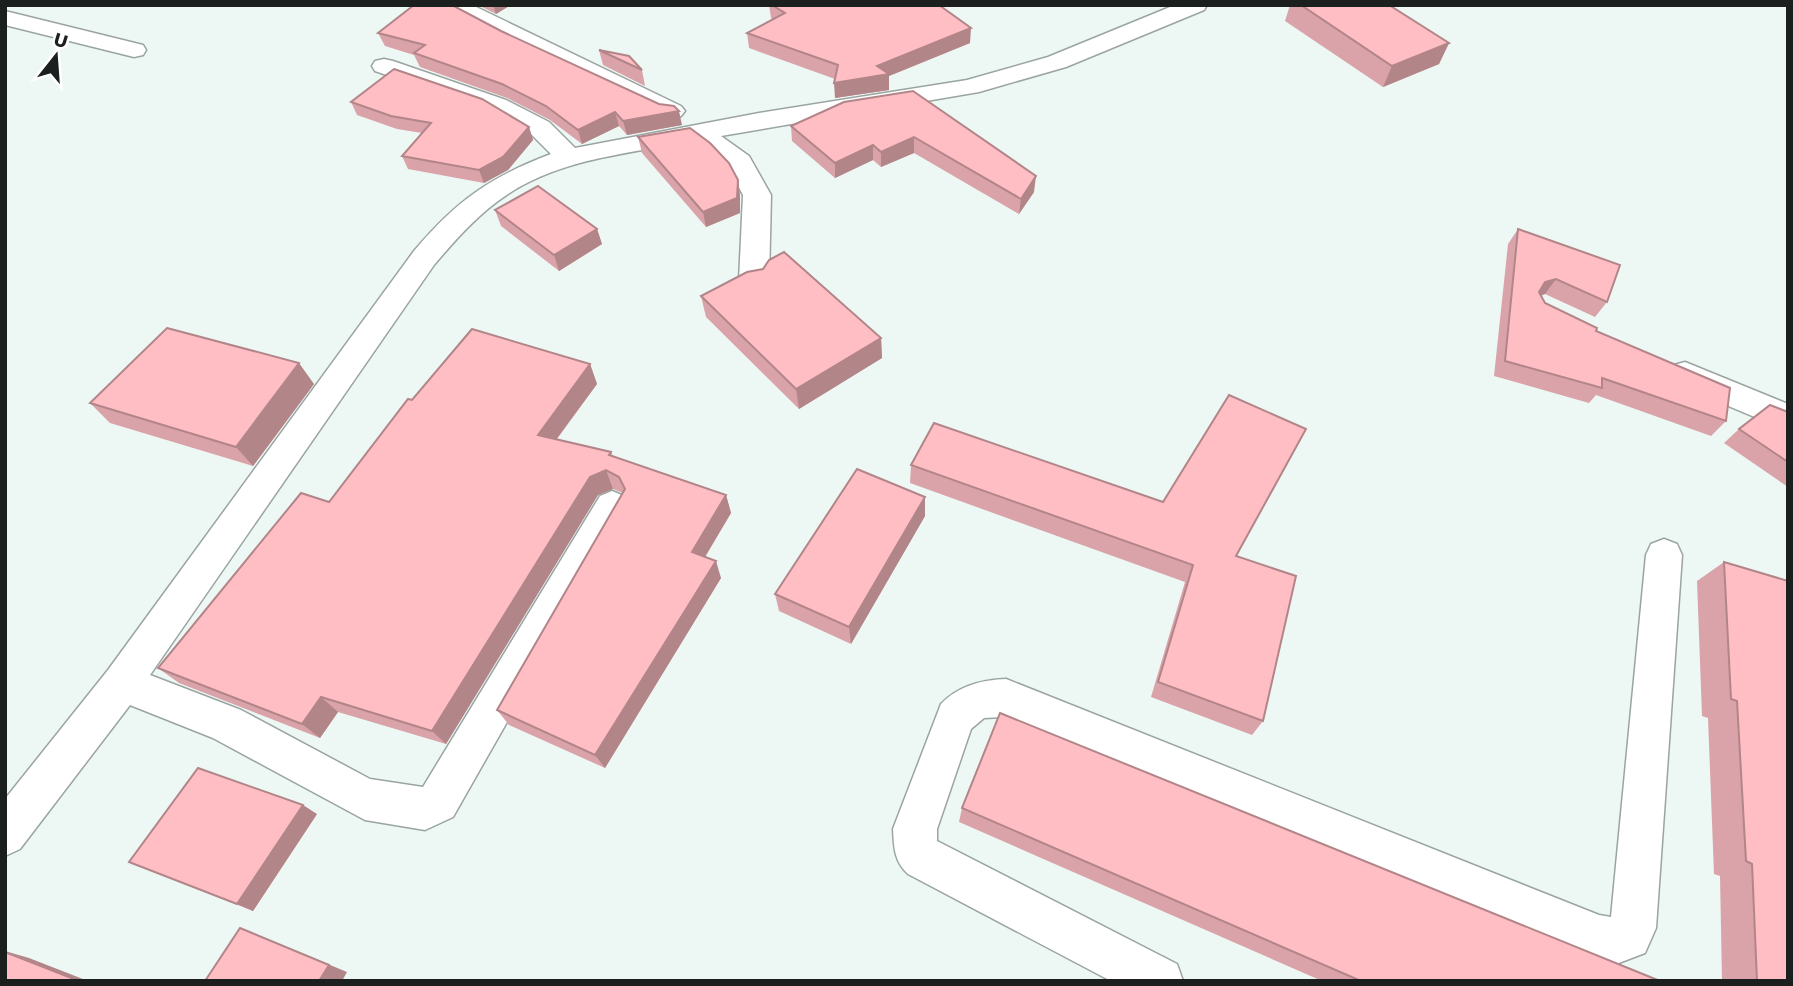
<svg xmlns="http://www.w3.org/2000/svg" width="1793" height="986" viewBox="0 0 1793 986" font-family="'Work Sans',sans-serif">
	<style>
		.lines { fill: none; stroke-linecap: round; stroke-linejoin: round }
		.minor-casing { stroke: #9aa4a1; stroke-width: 3 }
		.minor { fill: #fff; fill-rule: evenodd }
		.wall { fill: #daa3a9 }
		.shaded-wall { fill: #b28589 }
		.building { fill: #febec4; stroke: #b28589; stroke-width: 2 }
	</style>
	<rect width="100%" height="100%" fill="#edf8f4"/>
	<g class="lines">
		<!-- minor casing -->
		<g class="minor-casing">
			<g id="minor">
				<path d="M442,5H472L681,106L685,111L681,116L672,119L663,116L445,10Z"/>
				<path d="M1175,5H1207L1204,10L1066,67L979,92L721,136L749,156L771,195L769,281L765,288L754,291L743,288L739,281L743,195L728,167L694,141C633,153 562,158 508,194C479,213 456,239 434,265L150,675L241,710L370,779L423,787L600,496L612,491L624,496L630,506L624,516L453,817L425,830L365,820L213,738L130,705L20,849L5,856V799L108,670L414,251C456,201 490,177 551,154L531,134L488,110L375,71L372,66L375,61L384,59L393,61L506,100L549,122L575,148L759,113L967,80L1048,57Z"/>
				<path d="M5,11L143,45L146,50L143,55L134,57L5,25Z"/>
				<path d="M1685,362L1788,404V431L1674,383L1669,374L1674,365Z"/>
				<path d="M1664,539L1677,544L1682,555L1656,928L1645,953L1616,964L1599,961L1005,717L984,718L971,729L937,829V841L1177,964L1183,981H1111L908,874C894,861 894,847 893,829L941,704C958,686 981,680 1006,679L1599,915L1611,917L1646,555L1651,544Z"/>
			</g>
		</g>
		<!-- minor -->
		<use href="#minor" class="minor"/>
	</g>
	<!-- wall -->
	<g class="wall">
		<path d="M414,5L682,125L627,135L619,126L582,144L550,120L507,98L420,67L414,55L385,46L378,33Z"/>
		<path d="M478,5H511L496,14Z"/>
		<path d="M769,5H939L970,43L889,76V90L835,98V79L749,48L747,33L773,20L771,18Z"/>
		<path d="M1290,5H1389L1449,43L1439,64L1383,87L1285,21Z"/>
		<path d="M599,50L642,70L645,86L603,65Z"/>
		<path d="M351,102L529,127L533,140L508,170L484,183L408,169L402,156L422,133L397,129L357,115Z"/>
		<path d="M844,102L1034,192L1019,214L914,153L881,167L873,160L835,178L792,141L791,126Z"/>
		<path d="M638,137L738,180L740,196V213L706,227L642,153Z"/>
		<path d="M495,210L597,229L602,244L559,271L501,226Z"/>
		<path d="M1518,229L1607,302L1595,317L1545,294L1541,296L1545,303L1596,331L1726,421L1711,436L1596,395L1589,403L1494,376L1508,244Z"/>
		<path d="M701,296L881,338L882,358L799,409L706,317Z"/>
		<path d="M590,364L597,384L557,439L611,452L613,456L726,495L731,513L705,556L721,578L605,768L509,725L497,710L623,493L613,489L598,495L446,744L338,712L320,738L179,683L158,668L329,502L412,400Z"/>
		<path d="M314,384L253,466L110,423L90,403Z"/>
		<path d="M1788,412V487L1724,443L1739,429Z"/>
		<path d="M911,465L1237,556L1263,721L1252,735L1151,697L1185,582L910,483Z"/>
		<path d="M925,497V516L851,644L779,611L775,594Z"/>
		<path d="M1724,562L1788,981H1722L1720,876L1714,874L1708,718L1702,716L1697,581Z"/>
		<path d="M962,808L1660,981H1322L959,822Z"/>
		<path d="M317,814L253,911L129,862Z"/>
	</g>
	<!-- shaded-wall -->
	<g class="shaded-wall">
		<path d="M493,5H511L496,14Z"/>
		<path d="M971,28L970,43L889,76V90L835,98L834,83Z"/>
		<path d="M1449,43L1439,64L1383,87L1392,66Z"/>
		<path d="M679,111L682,125L627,135L623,121Z"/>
		<path d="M615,112L619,126L582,144L578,130Z"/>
		<path d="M529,127L533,140L508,170L484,183L479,170Z"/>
		<path d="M914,137V153L881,167V152Z"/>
		<path d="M873,145V160L835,178V163Z"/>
		<path d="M1036,176L1034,192L1019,214L1021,199Z"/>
		<path d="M738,180L740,196V213L706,227L703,212Z"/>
		<path d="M597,229L602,244L559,271L554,255Z"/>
		<path d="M1556,279L1545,294L1534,297L1545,282Z"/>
		<path d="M881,338L882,358L799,409L796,389Z"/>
		<path d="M299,363L314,384L253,466L236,447Z"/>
		<path d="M590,364L597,384L546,453L538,435Z"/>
		<path d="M606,470L613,489L598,495L446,744L432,731L590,477Z"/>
		<path d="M726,495L731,513L698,569L692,552Z"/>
		<path d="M925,497V516L851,644L849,627Z"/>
		<path d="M716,561L721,578L605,768L595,755Z"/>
		<path d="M321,697L338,712L320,738L302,724Z"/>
		<path d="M303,805L317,814L253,911L237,904Z"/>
		<path d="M260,936L347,972L342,981H319Z"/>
		<path d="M5,951L29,958L88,981H79Z"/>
	</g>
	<!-- building -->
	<g class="building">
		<path d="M414,5H452L501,31L659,104L674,106L679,111L623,121L615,112L578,130L546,106L502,84L414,53L425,45L378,33Z"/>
		<path d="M772,5H939L971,28L877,66L889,74L834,83L838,65L747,33L785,13Z"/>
		<path d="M1301,5H1389L1449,43L1392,66Z"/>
		<path d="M599,50L629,56L642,70Z"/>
		<path d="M394,69L482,99L529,127L503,157L479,170L402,156L431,123L391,116L351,102Z"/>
		<path d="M913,91L1036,176L1021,199L914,137L881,152L873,145L835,163L791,126L844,102Z"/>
		<path d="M690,128L710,143L729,163L738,180L737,198L703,212L638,137Z"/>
		<path d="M538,186L597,229L554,255L495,210Z"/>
		<path d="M1518,229L1620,265L1607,302L1556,279L1545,282L1539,292L1545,303L1597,328L1596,331L1730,388L1726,421L1602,378V388L1505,361Z"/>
		<path d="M784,252L881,338L796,389L701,296L747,272L763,269L769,260Z"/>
		<path d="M167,328L299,363L236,447L90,403Z"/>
		<path d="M472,329L590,364L538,435L611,452L609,455L726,495L692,552L716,561L595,755L497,710L625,489L619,477L606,470L590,477L432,731L321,697L302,724L158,668L301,493L329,502L408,399L412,400Z"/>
		<path d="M1229,395L1306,429L1236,556L1296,576L1263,721L1158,682L1193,565L911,465L934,423L1163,502Z"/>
		<path d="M1770,405L1788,412V462L1739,429Z"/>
		<path d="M857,469L925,497L849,627L775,594Z"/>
		<path d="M1724,562L1788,581V981H1757L1752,864L1746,861L1737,701L1731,699Z"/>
		<path d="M1000,713L1660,981H1361L962,808Z"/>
		<path d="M198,768L303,805L237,904L129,862Z"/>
		<path d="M240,928L329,965L319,981H205Z"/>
		<path d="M5,952L79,981H5Z"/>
	</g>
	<!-- border -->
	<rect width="1793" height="986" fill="none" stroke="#1b1f1e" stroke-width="14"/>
	<!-- north arrow -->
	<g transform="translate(56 56) rotate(17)" stroke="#ffffff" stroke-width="5" paint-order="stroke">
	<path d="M0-5L12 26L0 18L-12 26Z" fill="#1b1f1e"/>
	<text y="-10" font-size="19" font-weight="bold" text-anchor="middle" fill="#1b1f1e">U</text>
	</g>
</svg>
